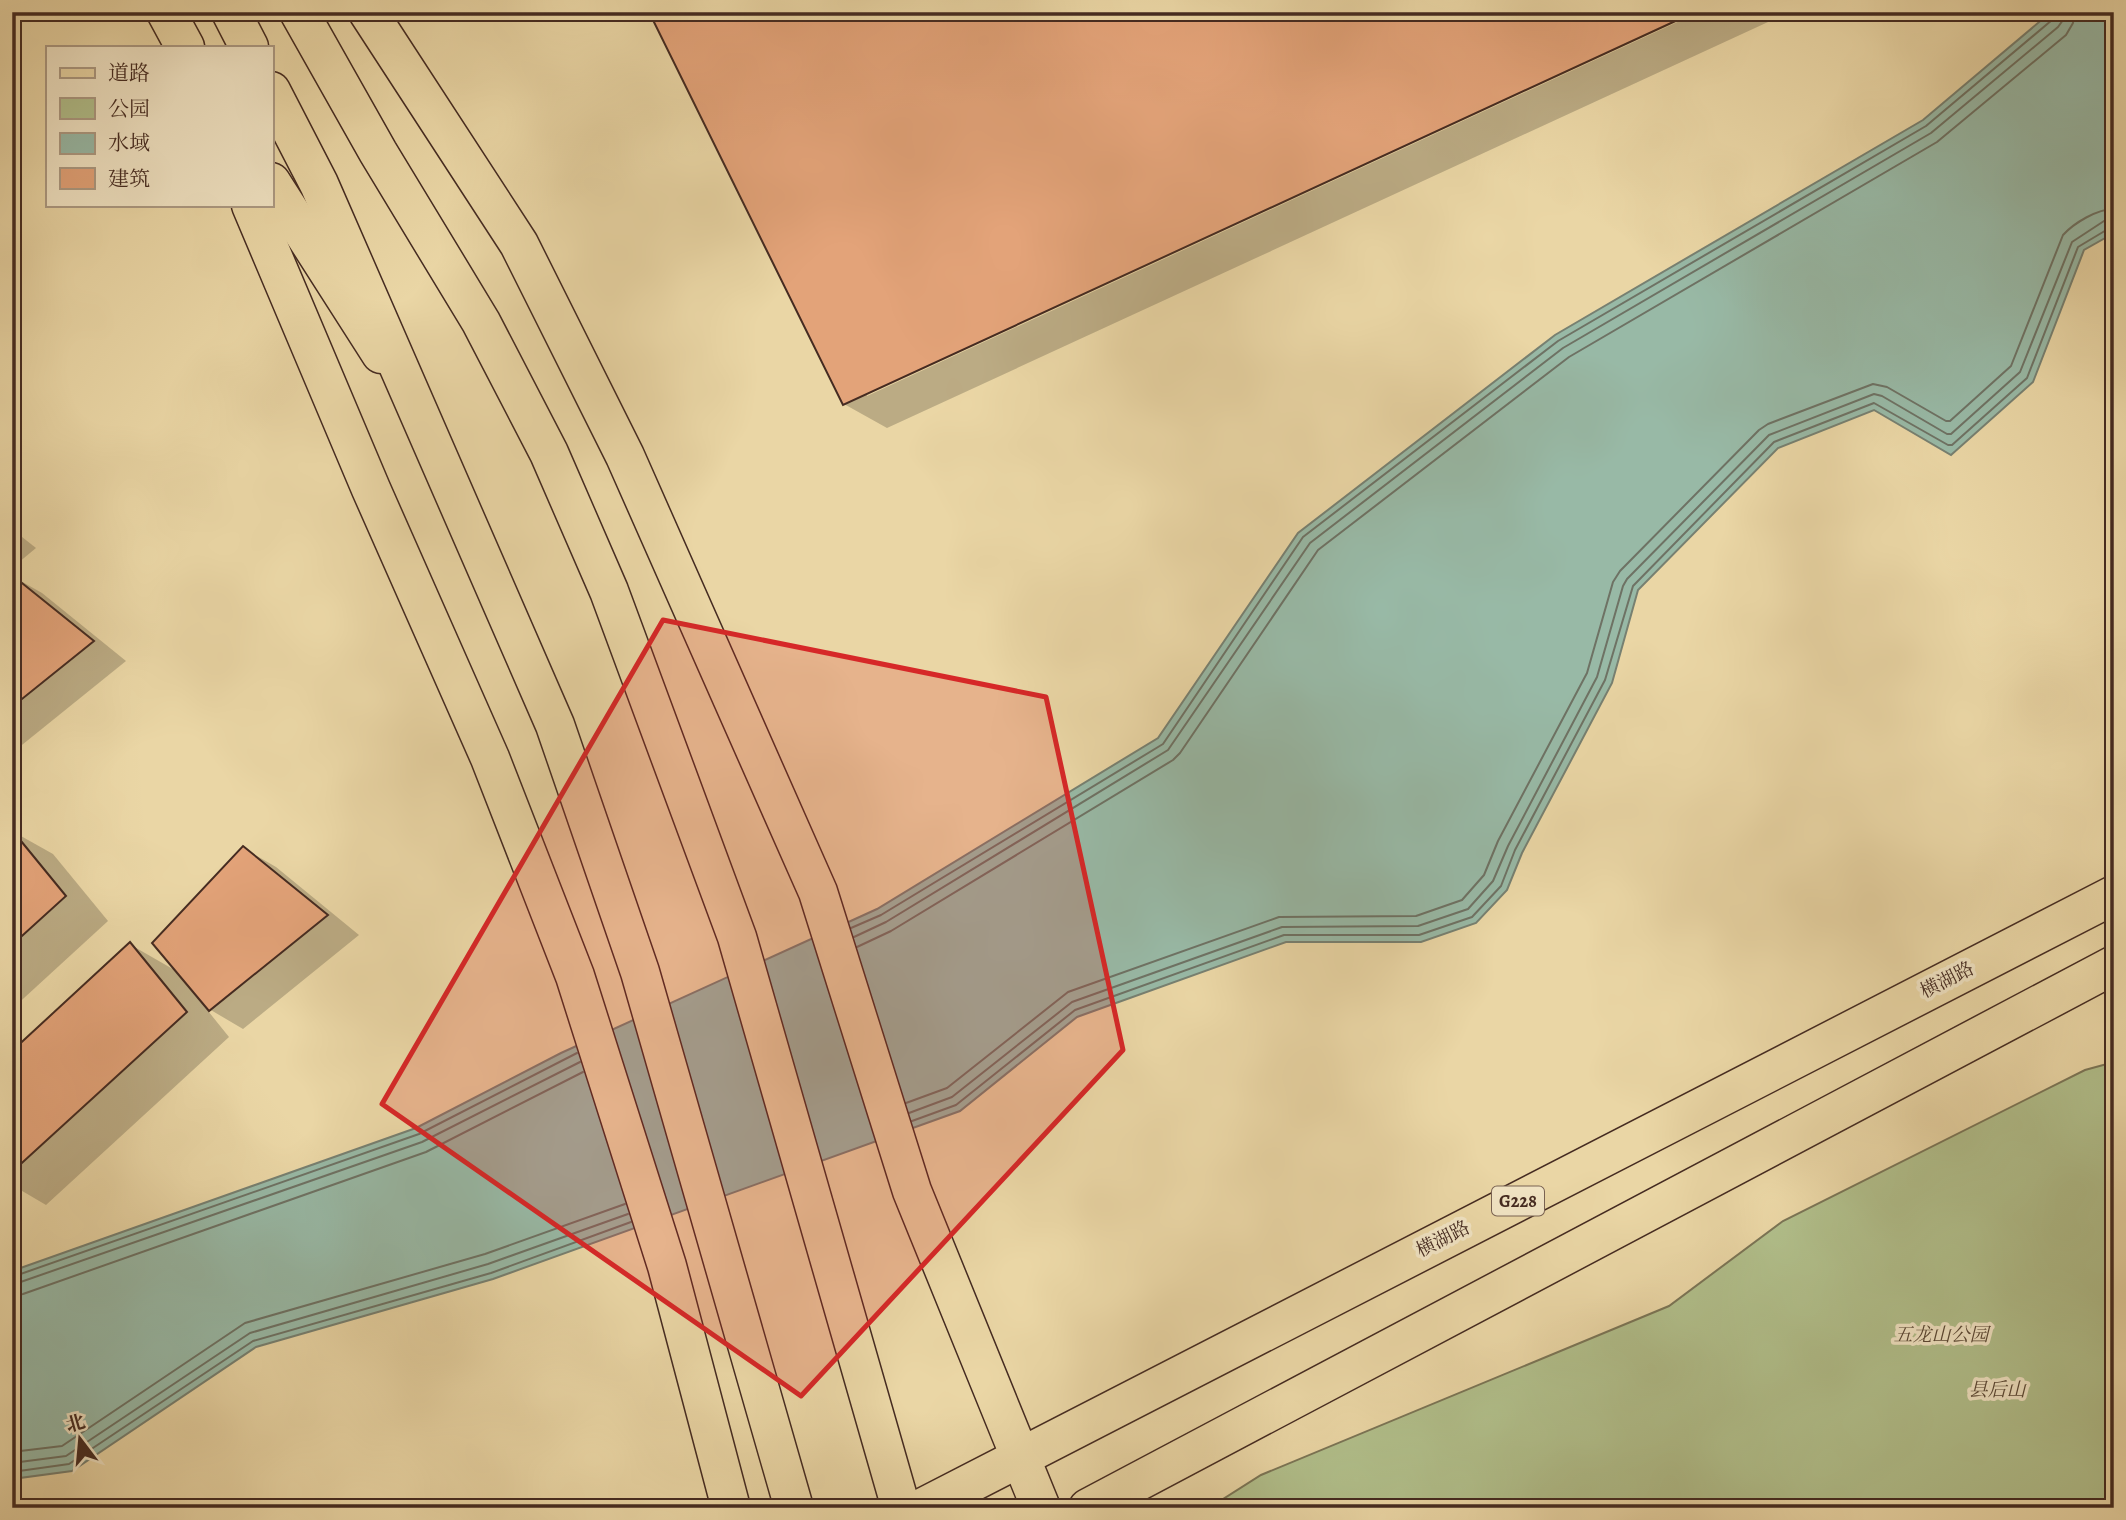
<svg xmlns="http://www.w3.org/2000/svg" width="2126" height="1520" viewBox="0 0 2126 1520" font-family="Alegreya,'Noto Serif SC',serif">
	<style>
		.green { fill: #b1bf8b; stroke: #7b7556; stroke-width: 2 }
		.water { fill: #98b9a6; stroke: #778071; stroke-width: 2 }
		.shadow { fill: #0003 }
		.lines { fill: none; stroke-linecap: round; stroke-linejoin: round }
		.shore { stroke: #6e7264; stroke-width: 2 }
		.building { fill: #e3a379; stroke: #452b21; stroke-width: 2 }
		.primary-casing { stroke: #452b21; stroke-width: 41 }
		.trunk-casing { stroke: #452b21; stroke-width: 41 }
		.primary { stroke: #ead6a5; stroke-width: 38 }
		.trunk { stroke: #ead6a5; stroke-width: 38 }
		.marked { fill: #d62828; fill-opacity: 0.2; stroke: #d62828; stroke-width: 5; stroke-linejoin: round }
		.labels { text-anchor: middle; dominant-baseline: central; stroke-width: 7; stroke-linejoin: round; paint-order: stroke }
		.shield { fill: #f1e4c4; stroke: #796252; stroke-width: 2 }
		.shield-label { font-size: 18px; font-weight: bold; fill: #452b21 }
		.street-label { font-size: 19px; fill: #452b21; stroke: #f1e4c4 }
		.park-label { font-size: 19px; font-style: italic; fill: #5b4936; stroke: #f1e4c4 }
	</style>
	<rect width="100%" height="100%" fill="#ead6a5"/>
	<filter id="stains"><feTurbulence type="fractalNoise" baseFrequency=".00286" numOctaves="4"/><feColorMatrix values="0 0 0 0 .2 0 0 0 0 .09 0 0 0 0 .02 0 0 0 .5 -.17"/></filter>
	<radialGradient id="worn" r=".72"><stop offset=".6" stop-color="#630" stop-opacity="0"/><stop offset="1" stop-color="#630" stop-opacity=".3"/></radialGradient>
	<!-- green -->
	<path class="green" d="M2114,1062V1508H1209L1261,1475L1669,1306L1783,1221L2085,1070Z"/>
	<!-- water -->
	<path class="water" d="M2051,12H2114V233L2084,250L2033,382L1951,455L1874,410L1778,448L1638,590L1612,683L1522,853L1507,890L1476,923L1421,942H1286L1077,1017L960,1111L493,1279L256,1347L72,1471L12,1479V1271L416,1128L561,1053L877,909L1158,738L1298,533L1555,335L1923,120Z"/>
	<!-- shadow -->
	<g class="shadow">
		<path d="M1699,12H1790L887,428L844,404L867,392V396Z"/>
		<path d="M12,529L36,548L12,568Z"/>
		<path d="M12,576L42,593L126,661L12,753Z"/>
		<path d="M12,831L53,854L108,921L12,1009Z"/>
		<path d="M243,848L276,867L359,935L243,1029L204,1006L229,1037L46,1205L12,1185V1053L131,945L178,972Z"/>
	</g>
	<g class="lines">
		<!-- shore -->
		<g class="shore">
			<path d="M851,928L881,915L1163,744L1303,537L1558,341L1926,126L2052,20L2055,12"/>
			<path d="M854,937L886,922L1168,750L1310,543L1563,348L1931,133L2058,27L2063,20L2064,12"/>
			<path d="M857,947L891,931L1173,760L1180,753L1318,550L1569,357L1937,142L2066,35L2073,23L2074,12"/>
			<path d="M906,1103L947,1088L1068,992L1279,917L1416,916L1462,900L1484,875L1498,841L1587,673L1613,582L1620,571L1759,430L1768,424L1873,384L1887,387L1946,421H1950L2011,366L2063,235C2074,223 2097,209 2114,209"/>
			<path d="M909,1113L952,1097L1072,1002L1282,927L1418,926L1468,909L1493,881L1508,846L1597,677L1623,586L1627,579L1769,435L1874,394L1882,396L1947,434H1951L2020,372L2072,242L2104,221L2114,219"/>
			<path d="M912,1121L956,1105L1075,1010L1284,935H1419L1472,917L1501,886L1515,850L1605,680L1633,586L1774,442L1874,403L1948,445H1952L2027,378L2078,247L2108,229L2114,228"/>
			<path d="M12,1277L419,1134L577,1053"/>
			<path d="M12,1285L422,1142L580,1062"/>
			<path d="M12,1296L23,1294L426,1152L583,1072"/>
			<path d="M12,1452L62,1446L245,1323L485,1254L625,1204"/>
			<path d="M12,1463L66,1456L250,1333L488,1264L628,1214"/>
			<path d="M12,1472L69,1464L253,1341L491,1273L631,1222"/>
		</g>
	</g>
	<!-- building -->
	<g class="building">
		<path d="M649,12H1695L843,405Z"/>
		<path d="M12,575L94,641L12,707Z"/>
		<path d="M12,830L66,896L12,945Z"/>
		<path d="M243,846L328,915L209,1011L152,943Z"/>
		<path d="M130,942L187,1012L12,1172V1051Z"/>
	</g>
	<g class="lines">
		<!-- primary casing -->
		<g class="primary-casing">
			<g id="primary">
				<path d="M166,12L185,47"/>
				<path d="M368,12L519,244L625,456L818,892L912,1191L1041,1508"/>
				<path d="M271,182L381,354"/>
				<path d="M251,205L371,489L490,758L575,976L667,1266L731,1508"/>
			</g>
		</g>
		<!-- trunk casing -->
		<g class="trunk-casing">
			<g id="trunk">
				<path d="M231,12L249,47"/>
				<path d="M299,12L378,152L481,322L549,453L609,591L737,937L901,1508"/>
				<path d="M271,91L319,184L555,725L640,972L794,1508"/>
				<path d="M922,1508L2114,895"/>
				<path d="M1088,1508L2114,965"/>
			</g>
		</g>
		<!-- primary -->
		<use href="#primary" class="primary"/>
		<!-- trunk -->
		<use href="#trunk" class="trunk"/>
	</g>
	<!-- marked area -->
	<path class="marked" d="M663,620L1046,697L1123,1050L801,1396L382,1104Z"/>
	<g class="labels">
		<!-- shield labels -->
		<rect class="shield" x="1492" y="1186.5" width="52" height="29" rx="5"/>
		<g class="shield-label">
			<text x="1518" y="1201">G228</text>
		</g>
		<!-- street labels -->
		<g class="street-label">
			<text transform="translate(1947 980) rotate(-27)">横湖路</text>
			<text transform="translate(1443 1239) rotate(-27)">横湖路</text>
		</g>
		<!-- park labels -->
		<g class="park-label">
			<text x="1941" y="1335">五龙山公园</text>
			<text x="1997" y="1390">县后山</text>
		</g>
	</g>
	<!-- margin -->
	<rect width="2126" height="1520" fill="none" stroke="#ead6a5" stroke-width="42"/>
	<rect x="14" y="14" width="2098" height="1492" fill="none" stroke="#452b21" stroke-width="3.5"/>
	<rect x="21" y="21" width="2084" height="1478" fill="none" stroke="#452b21" stroke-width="2"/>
	<!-- legend -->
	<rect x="46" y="46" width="228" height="161" fill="#f1e4c4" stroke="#ac9a83" stroke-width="2"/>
	<rect x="60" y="68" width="35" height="10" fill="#ead6a5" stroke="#ac9a83" stroke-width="2"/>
	<text x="108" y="80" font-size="21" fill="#452b21">道路</text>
	<rect x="60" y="98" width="35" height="21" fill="#b1bf8b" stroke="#ac9a83" stroke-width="2"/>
	<text x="108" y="116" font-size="21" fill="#452b21">公园</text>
	<rect x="60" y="133" width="35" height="21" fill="#98b9a6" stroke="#ac9a83" stroke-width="2"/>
	<text x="108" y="150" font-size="21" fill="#452b21">水域</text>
	<rect x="60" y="168" width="35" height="21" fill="#e3a379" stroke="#ac9a83" stroke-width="2"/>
	<text x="108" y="186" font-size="21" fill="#452b21">建筑</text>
	<!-- north arrow -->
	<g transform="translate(80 1439) rotate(344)" stroke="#f1e4c4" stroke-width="5" paint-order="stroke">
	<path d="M0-5L12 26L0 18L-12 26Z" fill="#452b21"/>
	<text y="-10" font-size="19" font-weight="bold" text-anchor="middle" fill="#452b21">北</text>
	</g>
	<rect width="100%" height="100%" filter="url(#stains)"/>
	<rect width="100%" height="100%" fill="url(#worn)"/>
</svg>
